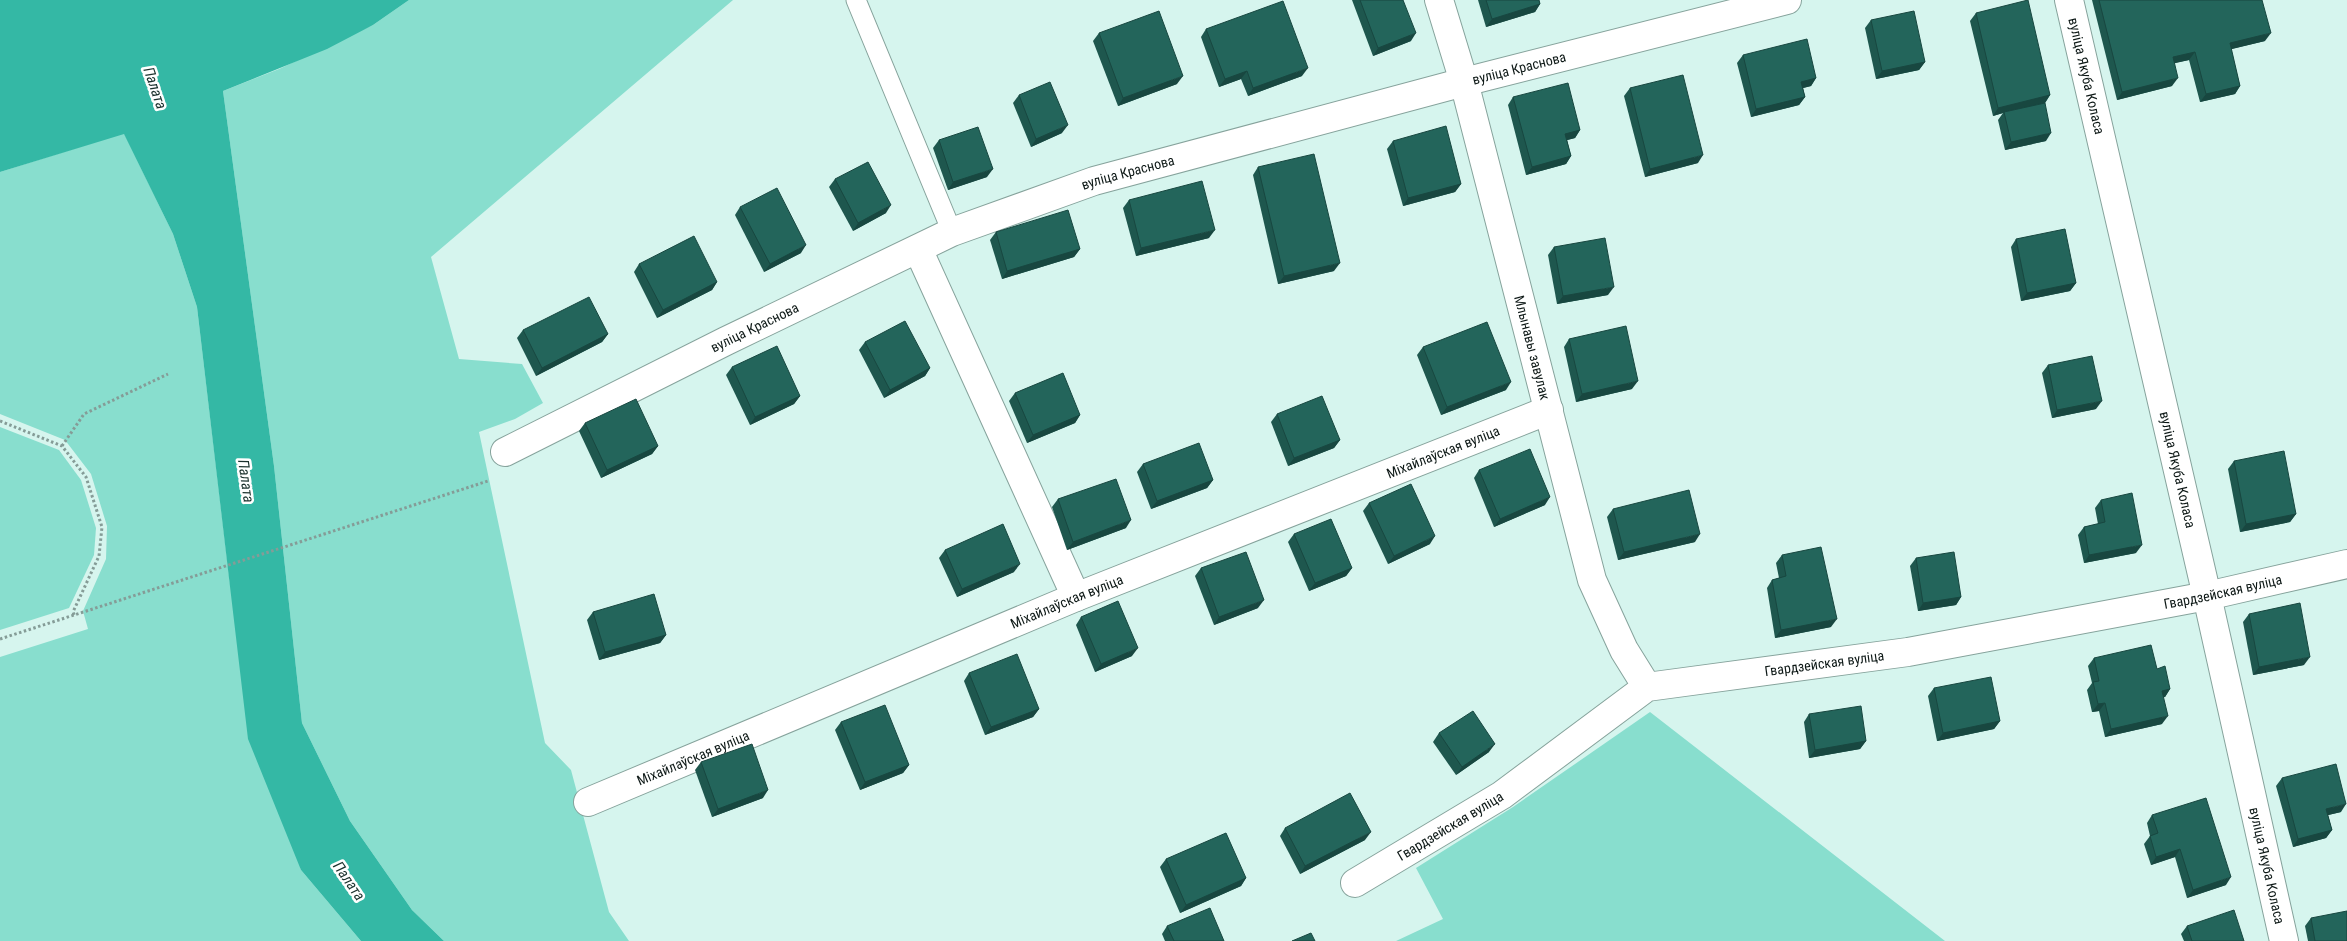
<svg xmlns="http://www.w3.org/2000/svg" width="2347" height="941" viewBox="0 0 2347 941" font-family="'Roboto Condensed',sans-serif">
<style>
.green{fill:#88dece}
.water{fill:#34b8a5}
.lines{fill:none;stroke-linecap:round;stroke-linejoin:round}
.lane-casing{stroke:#86a39c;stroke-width:21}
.street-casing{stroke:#86a39c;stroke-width:30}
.path{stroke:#859c97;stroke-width:3;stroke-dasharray:2.5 2.5;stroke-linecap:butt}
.lane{stroke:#fff;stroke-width:19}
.street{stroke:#fff;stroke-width:28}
.wall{fill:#1e574e}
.shaded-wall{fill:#184740}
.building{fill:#23655b;stroke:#184740}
.labels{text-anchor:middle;stroke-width:5;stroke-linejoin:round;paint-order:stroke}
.street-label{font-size:14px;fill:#0d1816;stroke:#fff}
.water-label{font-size:15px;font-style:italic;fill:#1a302c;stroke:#fff}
</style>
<rect width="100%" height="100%" fill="#d6f5ee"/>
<g class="green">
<polygon points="409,0 733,0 431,257 459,359 522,364 543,403 515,419 479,432 545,743 571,770 609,912 629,941 444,941 412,910 350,821 302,723 274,466 223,91 279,69 373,25"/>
<polygon points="124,133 173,234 197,307 230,584 301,870 361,941 0,941 0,657 88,629 83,611 106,559 107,526 91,474 65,440 0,414 0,172"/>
<polygon points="0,427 59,450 81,480 96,528 94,555 69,608 0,630"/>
<polygon points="1650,712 1945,941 1396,941 1443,919 1416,868 1513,807"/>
</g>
<polygon class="water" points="0,0 409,0 373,25 327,49 223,91 274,466 302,723 350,821 412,910 444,941 361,941 301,870 248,739 197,307 173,234 124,134 0,172"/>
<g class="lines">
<g class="lane-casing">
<polyline id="lane" points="856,0 952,232"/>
</g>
<g class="street-casing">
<g id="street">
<path id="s1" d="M1439,0L1464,82L1592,580L1624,650L1647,687"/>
<path id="s2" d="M2069,0L2207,596L2284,941"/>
<polyline points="918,249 1076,597"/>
<path id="s3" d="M505,452L726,341L952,232L1094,181L1464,82L1787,0"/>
<path id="s4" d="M588,802L1076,597L1549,410"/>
<path id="s5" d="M1355,883L1502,795L1647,687L1908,652L2207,596L2347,564"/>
</g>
</g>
<g class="path">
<polyline points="0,421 62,446 86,477 102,527 99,556 73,612 75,617"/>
<polyline points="62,446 84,414 168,374"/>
<polyline points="0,639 488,481"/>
</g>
<use href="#lane" class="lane"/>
<use href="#street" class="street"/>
</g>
<g class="wall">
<polygon points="1352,0 1403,0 1411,41 1373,56"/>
<polygon points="1478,0 1539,0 1540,4 1535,12 1486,27"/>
<polygon points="2092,0 2262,0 2265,41 2231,49 2240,86 2235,94 2200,102 2189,60 2174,63 2172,86 2117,100"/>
<polygon points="1976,13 2050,95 2045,103 2046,141 2005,150 1998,120 2003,113 1993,116 1970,21"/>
<polygon points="1871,20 1925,62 1919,70 1876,79 1865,28"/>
<polygon points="1206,29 1302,76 1248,96 1241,79 1219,87 1201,37"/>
<polygon points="1099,33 1177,84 1118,106 1093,41"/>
<polygon points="1743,55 1816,78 1811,86 1803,88 1805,97 1799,105 1751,117 1737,63"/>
<polygon points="1630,88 1698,163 1645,177 1624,96"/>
<polygon points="1019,95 1062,133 1031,147 1013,103"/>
<polygon points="1513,97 1580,130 1575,138 1567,140 1571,156 1566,164 1526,175 1508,105"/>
<polygon points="939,140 987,177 948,190 933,148"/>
<polygon points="1393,141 1461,184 1455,192 1403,206 1387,149"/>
<polygon points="1258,167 1334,271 1278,284 1253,175"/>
<polygon points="835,179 886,213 853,231 829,187"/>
<polygon points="1129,200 1209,238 1136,256 1123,208"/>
<polygon points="740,207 801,253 764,272 735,215"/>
<polygon points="996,232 1080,249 1074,257 1002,279 990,240"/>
<polygon points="2016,239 2076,283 2070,291 2021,301 2011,247"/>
<polygon points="1554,247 1608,295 1557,304 1548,255"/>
<polygon points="639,264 717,282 712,290 657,318 634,272"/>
<polygon points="523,330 608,334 602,342 536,376 517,338"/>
<polygon points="1569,339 1632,389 1576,402 1564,347"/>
<polygon points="865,342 930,368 925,376 884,398 859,350"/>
<polygon points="1423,347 1506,390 1441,415 1417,355"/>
<polygon points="2048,365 2096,409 2052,418 2042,373"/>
<polygon points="732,367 800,396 794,404 750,425 726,375"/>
<polygon points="1015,393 1080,415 1075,423 1027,443 1009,401"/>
<polygon points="1277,414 1340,440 1334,448 1288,466 1271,422"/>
<polygon points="585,423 658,446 652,454 601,478 579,431"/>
<polygon points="2234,461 2296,514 2290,522 2240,532 2228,469"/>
<polygon points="1143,464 1213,480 1207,488 1151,509 1137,472"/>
<polygon points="1479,470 1545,505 1494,527 1474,478"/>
<polygon points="1058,499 1126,528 1067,550 1052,507"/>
<polygon points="2101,500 2136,553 2084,563 2078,535 2084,527 2098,524 2095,508"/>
<polygon points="1369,503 1430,544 1388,564 1363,511"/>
<polygon points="1613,509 1695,542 1618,560 1607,517"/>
<polygon points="1294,534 1352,568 1346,576 1309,591 1288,542"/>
<polygon points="945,550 1014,572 957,597 939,558"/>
<polygon points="1782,555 1831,627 1775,638 1767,588 1772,580 1779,578 1776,563"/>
<polygon points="1916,558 1961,597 1956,605 1918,611 1910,566"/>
<polygon points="1201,568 1258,608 1214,625 1195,576"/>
<polygon points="593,612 666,635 660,643 599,660 587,620"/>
<polygon points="2249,614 2304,665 2253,675 2243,622"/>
<polygon points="1081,617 1132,656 1095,672 1076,625"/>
<polygon points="2094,658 2157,669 2170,689 2165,697 2163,697 2162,724 2105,737 2099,711 2092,712 2087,690 2092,683 2088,666"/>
<polygon points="969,673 1039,709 1033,717 985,735 964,681"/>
<polygon points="1934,688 2000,721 1994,729 1937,741 1928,696"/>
<polygon points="1809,714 1866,741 1860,749 1809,758 1804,722"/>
<polygon points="841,722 909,765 903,773 860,790 835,730"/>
<polygon points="1439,733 1489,752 1456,775 1433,742"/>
<polygon points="701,762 763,798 712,817 695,770"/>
<polygon points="2282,778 2341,812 2328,815 2332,830 2326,838 2293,847 2276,786"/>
<polygon points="2152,815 2226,885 2187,898 2175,857 2151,865 2144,844 2150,836 2147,823"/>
<polygon points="1285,828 1365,840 1300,874 1280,836"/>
<polygon points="1166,859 1246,878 1241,886 1180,913 1160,867"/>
<polygon points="2311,918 2347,941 2308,941 2305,926"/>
<polygon points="1167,926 1224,941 1165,941 1162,934"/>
<polygon points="2187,926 2244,941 2184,941 2181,934"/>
</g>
<g class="shaded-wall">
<polygon points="1540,4 1535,12 1486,27 1492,19"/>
<polygon points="1416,33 1411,41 1373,56 1378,48"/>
<polygon points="2271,33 2265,41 2224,51 2230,43"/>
<polygon points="2195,52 2189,60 2167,65 2173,57"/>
<polygon points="1925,62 1919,70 1876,79 1882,71"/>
<polygon points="1308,68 1302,76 1248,96 1253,88"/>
<polygon points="1247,71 1241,79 1219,87 1225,79"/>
<polygon points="1183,76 1177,84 1118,106 1123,98"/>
<polygon points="1816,78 1811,86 1795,90 1801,82"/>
<polygon points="2178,78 2172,86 2117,100 2122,92"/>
<polygon points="2240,86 2235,94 2200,102 2206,94"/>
<polygon points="2050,95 2045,103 2004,112 2003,113 1993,116 1998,108"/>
<polygon points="1805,97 1799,105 1751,117 1756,109"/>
<polygon points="1068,125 1062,133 1031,147 1036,139"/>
<polygon points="1580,130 1575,138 1560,142 1565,134"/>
<polygon points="2051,133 2046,141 2005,150 2011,142"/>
<polygon points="1703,155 1698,163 1645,177 1650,169"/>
<polygon points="1571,156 1566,164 1526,175 1532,167"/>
<polygon points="993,169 987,177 948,190 953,182"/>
<polygon points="1461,184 1455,192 1403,206 1408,198"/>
<polygon points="891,205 886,213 853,231 858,223"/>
<polygon points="1215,230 1209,238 1136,256 1141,248"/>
<polygon points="806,245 801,253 764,272 770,264"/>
<polygon points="1080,249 1074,257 1002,279 1007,271"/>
<polygon points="1340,263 1334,271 1278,284 1284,276"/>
<polygon points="717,282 712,290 657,318 663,310"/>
<polygon points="2076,283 2070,291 2021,301 2027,293"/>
<polygon points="1614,287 1608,295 1557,304 1563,296"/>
<polygon points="608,334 602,342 536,376 542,368"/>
<polygon points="930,368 925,376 884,398 890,390"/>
<polygon points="1638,381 1632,389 1576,402 1582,394"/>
<polygon points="1511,382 1506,390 1441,415 1447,407"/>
<polygon points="800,396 794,404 750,425 755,417"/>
<polygon points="2102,401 2096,409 2052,418 2057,410"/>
<polygon points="1080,415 1075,423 1027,443 1033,435"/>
<polygon points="1340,440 1334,448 1288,466 1294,458"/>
<polygon points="658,446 652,454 601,478 607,470"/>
<polygon points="1213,480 1207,488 1151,509 1157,501"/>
<polygon points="1550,497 1545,505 1494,527 1500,519"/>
<polygon points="2296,514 2290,522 2240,532 2246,524"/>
<polygon points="1131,520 1126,528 1067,550 1073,542"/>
<polygon points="1700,534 1695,542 1618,560 1624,552"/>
<polygon points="1435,536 1430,544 1388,564 1394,556"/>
<polygon points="2142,545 2136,553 2084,563 2089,555"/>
<polygon points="1020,564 1014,572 957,597 962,589"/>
<polygon points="1352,568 1346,576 1309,591 1315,583"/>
<polygon points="1961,597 1956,605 1918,611 1923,603"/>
<polygon points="1264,600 1258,608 1214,625 1219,617"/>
<polygon points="1837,619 1831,627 1775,638 1781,630"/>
<polygon points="666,635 660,643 599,660 605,652"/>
<polygon points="1138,648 1132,656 1095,672 1101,664"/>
<polygon points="2310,657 2304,665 2253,675 2259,667"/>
<polygon points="2170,689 2165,697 2156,699 2162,691"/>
<polygon points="2105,703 2099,711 2092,712 2098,704"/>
<polygon points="1039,709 1033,717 985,735 991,727"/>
<polygon points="2168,716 2162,724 2105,737 2111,729"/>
<polygon points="2000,721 1994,729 1937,741 1943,733"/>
<polygon points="1866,741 1860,749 1809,758 1815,750"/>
<polygon points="1495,744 1489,752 1456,775 1462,767"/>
<polygon points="909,765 903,773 860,790 865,782"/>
<polygon points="768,790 763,798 712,817 718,809"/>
<polygon points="2346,804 2341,812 2320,817 2326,809"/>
<polygon points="2332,830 2326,838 2293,847 2298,839"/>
<polygon points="1371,832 1365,840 1300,874 1305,866"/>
<polygon points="2180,849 2175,857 2151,865 2156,857"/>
<polygon points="2231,877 2226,885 2187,898 2193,890"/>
<polygon points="1246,878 1241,886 1180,913 1186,905"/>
</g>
<g class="building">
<polygon points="1360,0 1403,0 1416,33 1378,48"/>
<polygon points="1486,0 1539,0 1540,4 1492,19"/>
<polygon points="2028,0 2050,95 1998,108 1976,13"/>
<polygon points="2099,0 2262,0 2271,33 2230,43 2240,86 2206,94 2195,52 2173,57 2178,78 2122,92"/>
<polygon points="1283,1 1308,68 1253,88 1247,71 1225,79 1206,29"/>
<polygon points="1159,11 1183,76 1123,98 1099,33"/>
<polygon points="1914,11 1925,62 1882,71 1871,20"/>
<polygon points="1807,39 1816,78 1801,82 1805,97 1756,109 1743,55"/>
<polygon points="1683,75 1703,155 1650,169 1630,88"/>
<polygon points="1050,82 1068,125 1036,139 1019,95"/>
<polygon points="1568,83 1580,130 1565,134 1571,156 1532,167 1513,97"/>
<polygon points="2045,103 2051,133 2011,142 2004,112"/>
<polygon points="1446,126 1461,184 1408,198 1393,141"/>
<polygon points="978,127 993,169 953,182 939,140"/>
<polygon points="1314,154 1340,263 1284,276 1258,167"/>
<polygon points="868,162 891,205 858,223 835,179"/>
<polygon points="1202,181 1215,230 1141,248 1129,200"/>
<polygon points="777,188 806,245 770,264 740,207"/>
<polygon points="1068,210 1080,249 1007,271 996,232"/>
<polygon points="2065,229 2076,283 2027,293 2016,239"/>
<polygon points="694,236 717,282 663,310 639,264"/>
<polygon points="1605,238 1614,287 1563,296 1554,247"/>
<polygon points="589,297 608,334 542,368 523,330"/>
<polygon points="905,321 930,368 890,390 865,342"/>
<polygon points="1487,322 1511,382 1447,407 1423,347"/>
<polygon points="1626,326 1638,381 1582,394 1569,339"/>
<polygon points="777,346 800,396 755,417 732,367"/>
<polygon points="2092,356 2102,401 2057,410 2048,365"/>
<polygon points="1063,373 1080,415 1033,435 1015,393"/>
<polygon points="1322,396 1340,440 1294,458 1277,414"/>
<polygon points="636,399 658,446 607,470 585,423"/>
<polygon points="1199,443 1213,480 1157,501 1143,464"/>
<polygon points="1530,449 1550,497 1500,519 1479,470"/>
<polygon points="2284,451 2296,514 2246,524 2234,461"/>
<polygon points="1116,479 1131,520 1073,542 1058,499"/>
<polygon points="1411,484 1435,536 1394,556 1369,503"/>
<polygon points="1689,490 1700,534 1624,552 1613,509"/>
<polygon points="2132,493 2142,545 2089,555 2084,527 2105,522 2101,500"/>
<polygon points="1331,519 1352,568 1315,583 1294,534"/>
<polygon points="1003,524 1020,564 962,589 945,550"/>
<polygon points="1821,547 1837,619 1781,630 1772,580 1786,576 1782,555"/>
<polygon points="1246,552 1264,600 1219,617 1201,568"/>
<polygon points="1954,552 1961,597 1923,603 1916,558"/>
<polygon points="654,594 666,635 605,652 593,612"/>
<polygon points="1118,601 1138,648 1101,664 1081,617"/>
<polygon points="2300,603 2310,657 2259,667 2249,614"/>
<polygon points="2151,645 2157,669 2165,666 2170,689 2162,691 2168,716 2111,729 2105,703 2098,704 2093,682 2099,681 2094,658"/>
<polygon points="1017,654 1039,709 991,727 969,673"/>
<polygon points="1991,677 2000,721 1943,733 1934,688"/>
<polygon points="885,705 909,765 865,782 841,722"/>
<polygon points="1861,706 1866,741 1815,750 1809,714"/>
<polygon points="1473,711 1495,744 1462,767 1439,733"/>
<polygon points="752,744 768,790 718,809 701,762"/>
<polygon points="2336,764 2346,804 2326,809 2332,830 2298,839 2282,778"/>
<polygon points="1350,793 1371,832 1305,866 1285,828"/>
<polygon points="2206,798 2231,877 2193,890 2180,849 2156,857 2150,836 2158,833 2152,815"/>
<polygon points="1226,833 1246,878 1186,905 1166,859"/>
<polygon points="1210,908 1224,941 1174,941 1167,926"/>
<polygon points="2234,910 2244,941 2192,941 2187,926"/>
<polygon points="2347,911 2347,941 2315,941 2311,918"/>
<polygon points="1311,933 1315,941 1292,941"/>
</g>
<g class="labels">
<g class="street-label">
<text dy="5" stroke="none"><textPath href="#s3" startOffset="1089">вуліца Краснова</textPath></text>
<text dy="5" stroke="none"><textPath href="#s2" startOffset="78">вуліца Якуба Коласа</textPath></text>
<text dy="5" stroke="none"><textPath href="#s3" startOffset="684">вуліца Краснова</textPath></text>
<text dy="5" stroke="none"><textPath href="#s3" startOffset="279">вуліца Краснова</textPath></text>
<text dy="5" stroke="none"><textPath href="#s1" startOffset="360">Млынавы завулак</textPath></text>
<text dy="5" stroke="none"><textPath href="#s4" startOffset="924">Міхайлаўская вуліца</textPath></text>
<text dy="5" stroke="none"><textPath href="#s2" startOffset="482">вуліца Якуба Коласа</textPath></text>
<text dy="5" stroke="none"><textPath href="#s5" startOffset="936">Гвардзейская вуліца</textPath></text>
<text dy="5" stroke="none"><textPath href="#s4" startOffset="519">Міхайлаўская вуліца</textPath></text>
<text dy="5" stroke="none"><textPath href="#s5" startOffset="531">Гвардзейская вуліца</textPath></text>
<text dy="5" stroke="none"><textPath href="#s4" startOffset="114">Міхайлаўская вуліца</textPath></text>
<text dy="5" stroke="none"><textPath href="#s5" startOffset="111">Гвардзейская вуліца</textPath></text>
<text dy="5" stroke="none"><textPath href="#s2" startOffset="888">вуліца Якуба Коласа</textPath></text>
</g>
<g class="water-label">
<text transform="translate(155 88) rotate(71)" y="5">Палата</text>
<text transform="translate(246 481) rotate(82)" y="5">Палата</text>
<text transform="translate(349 881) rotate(55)" y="5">Палата</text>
</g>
</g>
</svg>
